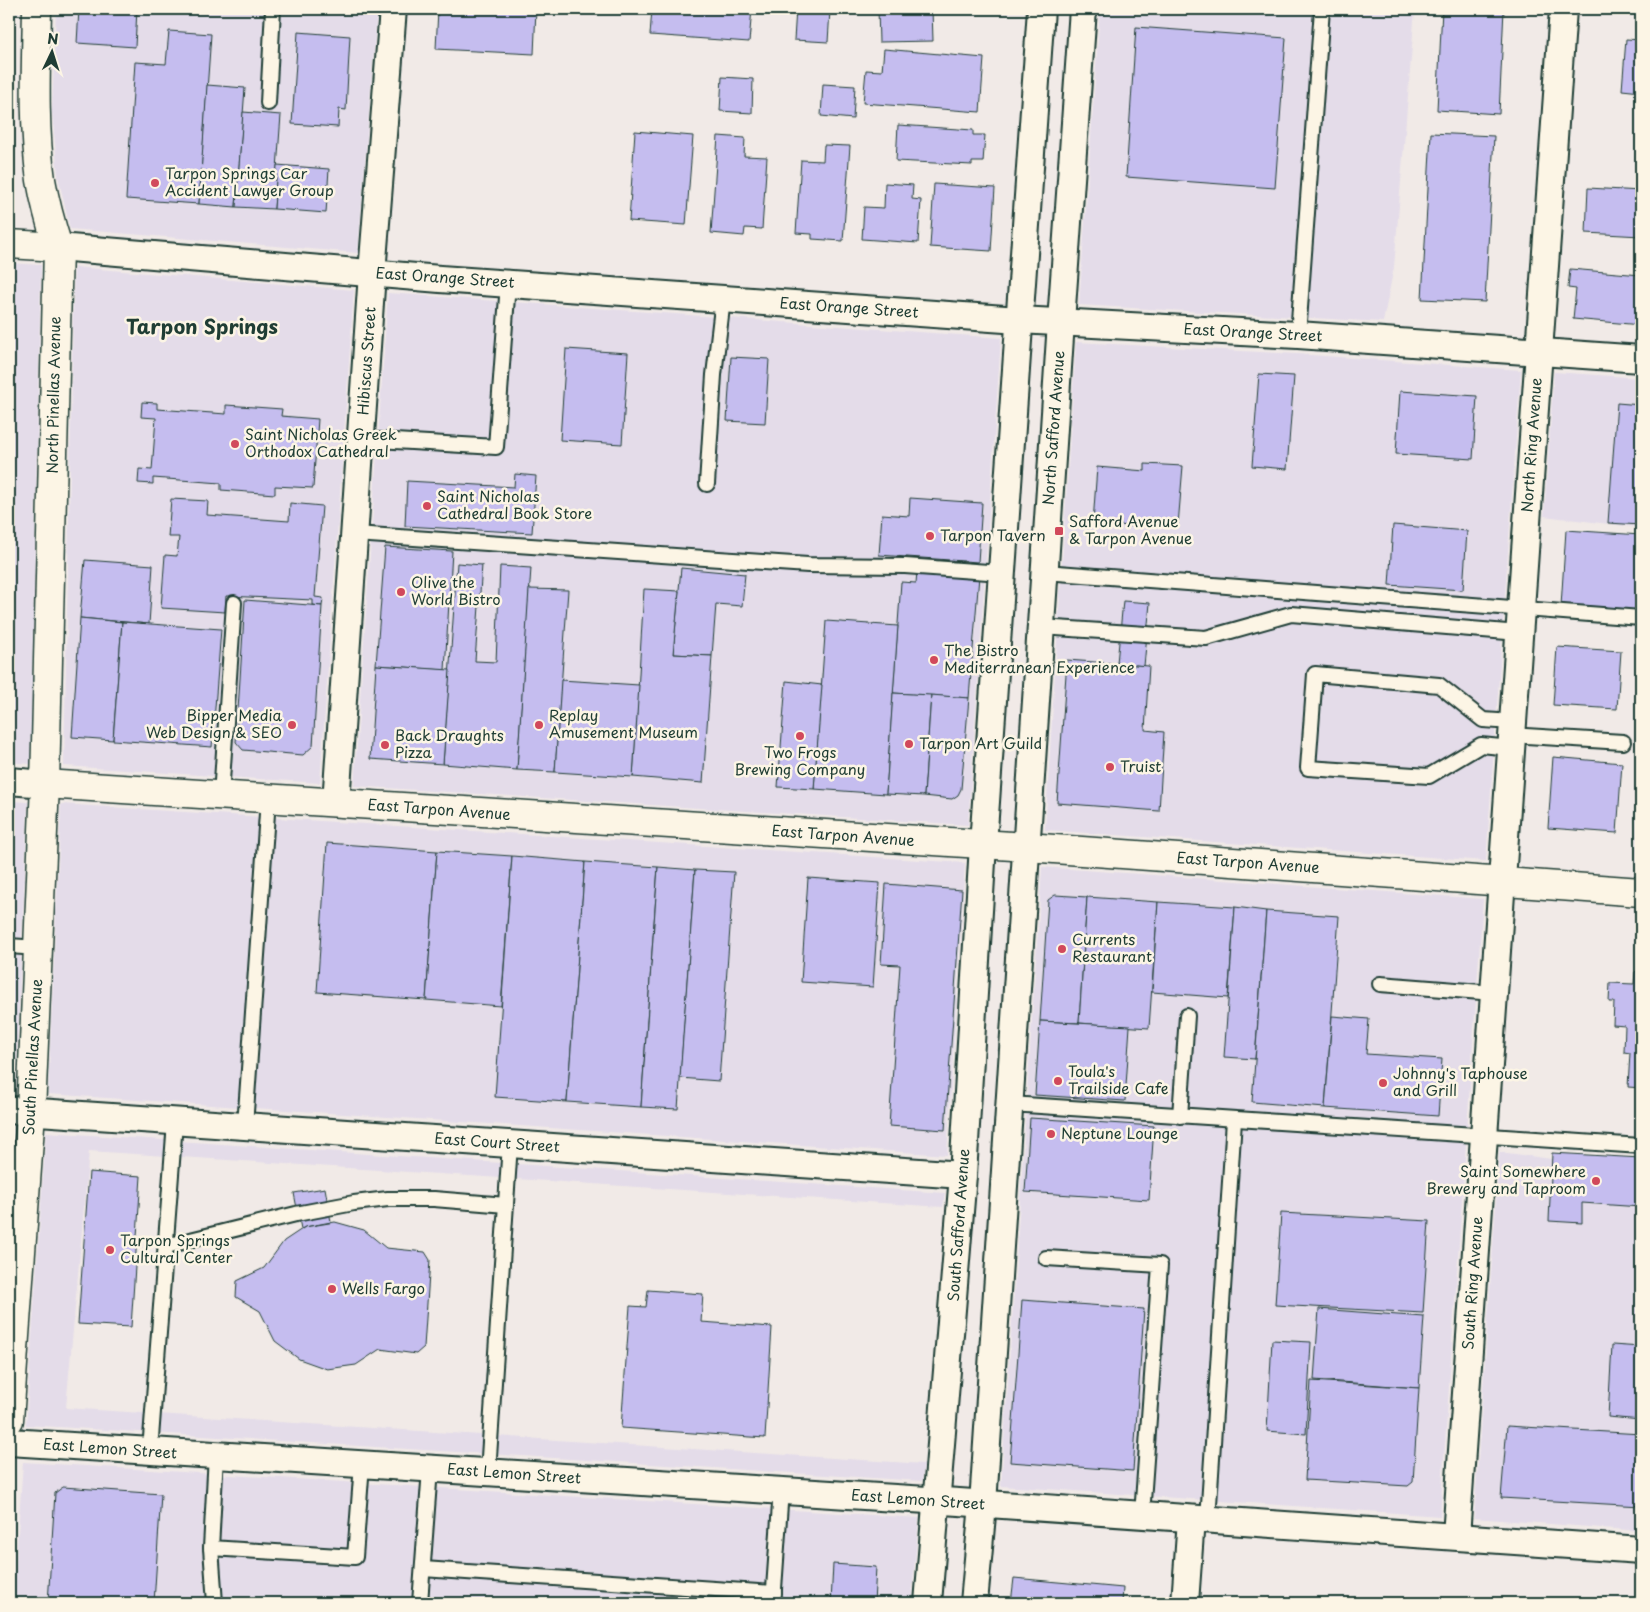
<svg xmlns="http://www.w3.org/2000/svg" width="1650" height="1612" viewBox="0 0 1650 1612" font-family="'Playpen Sans',sans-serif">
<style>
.built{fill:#e4dce9}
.building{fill:#c5bdef;stroke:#1f3d34}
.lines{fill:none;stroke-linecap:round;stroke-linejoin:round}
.lane-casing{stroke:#1f3d34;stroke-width:18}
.street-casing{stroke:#1f3d34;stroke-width:30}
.secondary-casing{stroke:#1f3d34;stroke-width:31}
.lane{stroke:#fcf5e5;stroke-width:14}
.street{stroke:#fcf5e5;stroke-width:26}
.secondary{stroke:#fcf5e5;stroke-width:28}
.poi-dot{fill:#d1495b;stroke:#fcf5e5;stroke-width:2}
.labels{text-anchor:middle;stroke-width:5;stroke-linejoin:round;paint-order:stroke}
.poi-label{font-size:15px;fill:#1f3d34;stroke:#fcf5e5;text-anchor:start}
.street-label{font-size:15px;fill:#1f3d34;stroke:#fcf5e5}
.district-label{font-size:20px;font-weight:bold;fill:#1f3d34;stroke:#fcf5e5}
</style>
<rect width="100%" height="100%" fill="#f1eae7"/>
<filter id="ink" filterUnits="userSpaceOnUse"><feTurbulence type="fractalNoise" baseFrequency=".02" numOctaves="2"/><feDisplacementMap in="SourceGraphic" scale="10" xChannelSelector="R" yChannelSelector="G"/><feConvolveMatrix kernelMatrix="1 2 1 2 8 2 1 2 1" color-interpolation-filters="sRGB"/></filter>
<g filter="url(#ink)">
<g class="built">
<polygon points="56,9 377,9 358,253 70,229 58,176 52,111"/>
<polygon points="1100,9 1415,9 1394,267 1383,322 1079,305"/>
<polygon points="9,263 41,265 30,764 9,762"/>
<polygon points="74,267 354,290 320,783 64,766"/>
<polygon points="388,293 1001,338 968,825 354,786"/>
<polygon points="1076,342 1297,354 1521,370 1486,861 1045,830"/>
<polygon points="1554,372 1641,378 1641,528 1544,516"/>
<polygon points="9,801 28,802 15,1092 9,1091"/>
<polygon points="61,804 965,863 947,1155 48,1094"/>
<polygon points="1042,867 1483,899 1440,1516 1001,1486"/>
<polygon points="1501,1131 1500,1152 1641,1171 1641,1531 1474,1518"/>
<polygon points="46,1132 945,1193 943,1207 89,1151 66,1408 924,1464 922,1481 26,1425"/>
<polygon points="23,1462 919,1518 911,1603 13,1603"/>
</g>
<g class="building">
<polygon points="79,9 137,9 135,47 77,43"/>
<polygon points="438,9 536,9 534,54 436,49"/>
<polygon points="652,9 752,9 749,42 650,35"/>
<polygon points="796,9 830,10 828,42 794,40"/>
<polygon points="878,9 932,9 933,41 879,42"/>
<polygon points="1442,9 1504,9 1499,114 1437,110"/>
<polygon points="1136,27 1286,38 1275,188 1126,177"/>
<polygon points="169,31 211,34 199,204 126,199 135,62 166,64"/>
<polygon points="298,32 350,36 346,110 339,109 338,127 292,124"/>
<polygon points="1626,39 1641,40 1641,92 1622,90"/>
<polygon points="884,49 984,58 980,112 863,103 866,70 882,71"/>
<polygon points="722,77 753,79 752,113 720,111"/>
<polygon points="823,84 855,86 853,119 821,116"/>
<polygon points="207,85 245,88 236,207 199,204"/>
<polygon points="243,112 281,115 274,209 236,207"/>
<polygon points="898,125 973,130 973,135 985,135 983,162 972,162 972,165 896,161"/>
<polygon points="635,131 693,136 686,225 629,221"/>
<polygon points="1431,133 1494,136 1485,302 1422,299"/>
<polygon points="718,136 745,138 744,156 767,157 762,229 745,228 744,236 711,233"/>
<polygon points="824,145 850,146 843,241 812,239 812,234 796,233 801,160 823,161"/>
<polygon points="277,165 329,169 326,213 274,209"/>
<polygon points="885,183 913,185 912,199 921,200 918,243 862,239 864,207 884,208"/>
<polygon points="934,184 995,188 991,251 930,247"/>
<polygon points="1588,188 1641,191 1641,236 1586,233"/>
<polygon points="1570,269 1641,275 1641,325 1573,319 1576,289 1568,288"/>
<polygon points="566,349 628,353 622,444 560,440"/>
<polygon points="731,357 769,359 765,423 727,421"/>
<polygon points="1259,374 1294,376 1287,469 1252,466"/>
<polygon points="1400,391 1477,396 1473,459 1396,454"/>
<polygon points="142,402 157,403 157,409 226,414 226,405 282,409 281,416 318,419 313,488 275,486 275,494 221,490 221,483 153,478 153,484 138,483 139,469 152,470 156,418 141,417"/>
<polygon points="1617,403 1641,405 1641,525 1608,523"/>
<polygon points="1145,464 1183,466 1178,525 1142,523 1142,527 1093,523 1097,467 1145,471"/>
<polygon points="515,474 536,476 532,533 405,526 407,481 514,487"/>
<polygon points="910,498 982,503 978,562 879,555 882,514 909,516"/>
<polygon points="171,499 208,501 207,515 289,521 290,503 322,506 315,597 323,598 322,606 313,605 313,600 226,596 225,612 161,608 165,555 177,556 179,537 168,537"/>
<polygon points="1393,525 1467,531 1463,590 1389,585"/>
<polygon points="1566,530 1641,535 1641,611 1561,606"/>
<polygon points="385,547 452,551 445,670 376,665"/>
<polygon points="85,560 153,565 149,624 80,618"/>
<polygon points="457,563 482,565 475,661 496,662 500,566 531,568 517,770 443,764"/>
<polygon points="681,568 745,574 742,606 716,604 712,656 673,654"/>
<polygon points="917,572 979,576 969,698 893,693 901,582 916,583"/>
<polygon points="529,589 568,590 555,772 517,770"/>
<polygon points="644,589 679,591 673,654 712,656 703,783 633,777"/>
<polygon points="245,600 322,606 313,746 303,755 243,750 236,742"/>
<polygon points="1123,601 1150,603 1144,666 1117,663"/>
<polygon points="80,618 122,622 113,740 72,737"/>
<polygon points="826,621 898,626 886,794 814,789"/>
<polygon points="122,622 221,629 212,747 113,740"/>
<polygon points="1557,647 1621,651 1617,709 1553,705"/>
<polygon points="1067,660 1149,666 1145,730 1164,732 1159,811 1057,803"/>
<polygon points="376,665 450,670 443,764 370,759"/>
<polygon points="561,680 639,685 633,777 555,772"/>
<polygon points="786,681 822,685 814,789 778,787"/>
<polygon points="893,693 931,695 924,796 886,794"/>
<polygon points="931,695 969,698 961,789 958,795 952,799 924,796"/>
<polygon points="1553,757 1622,763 1617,833 1548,828"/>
<polygon points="327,843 437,851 426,1000 317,992"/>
<polygon points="437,851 512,856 501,1006 426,1000"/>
<polygon points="512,856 585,862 567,1102 495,1097"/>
<polygon points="585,862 658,867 641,1107 567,1102"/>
<polygon points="658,867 695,870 678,1109 641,1107"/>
<polygon points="695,870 734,872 719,1081 680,1078"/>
<polygon points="808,878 880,883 873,987 801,982"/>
<polygon points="886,884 962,890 945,1130 889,1126 900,965 881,964"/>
<polygon points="1055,895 1087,897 1079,1023 1040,1021 1048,900"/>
<polygon points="1087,897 1158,902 1149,1028 1079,1023"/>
<polygon points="1158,902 1235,907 1228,998 1152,992"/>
<polygon points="1235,907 1266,911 1255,1059 1224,1057"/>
<polygon points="1266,911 1339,916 1325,1108 1252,1102"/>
<polygon points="1641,968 1641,1088 1628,1087 1630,1053 1624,1052 1625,1026 1613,1025 1614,1002 1609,1002 1610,983 1634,984 1635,972"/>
<polygon points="1332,1016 1369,1019 1366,1054 1442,1059 1438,1116 1325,1108"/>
<polygon points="1040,1021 1130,1026 1125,1101 1035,1095"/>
<polygon points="1030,1118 1154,1126 1149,1200 1025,1192"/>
<polygon points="1552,1153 1641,1158 1641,1207 1582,1203 1582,1223 1549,1221"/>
<polygon points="89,1172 141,1176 131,1327 78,1324"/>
<polygon points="325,1188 331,1222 305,1227 301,1229 294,1193"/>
<polygon points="1281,1213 1429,1221 1423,1313 1275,1305"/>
<polygon points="335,1222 364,1230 386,1248 425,1252 430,1260 424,1347 416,1354 380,1349 356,1365 327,1369 299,1359 275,1341 260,1311 236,1297 237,1281 264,1268 284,1241 305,1227"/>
<polygon points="648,1290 703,1294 701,1322 772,1327 765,1438 621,1428 630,1306 646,1307"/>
<polygon points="1022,1300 1144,1309 1133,1471 1010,1462"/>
<polygon points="1319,1309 1424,1317 1419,1388 1314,1380"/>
<polygon points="1272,1340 1311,1342 1306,1434 1267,1431"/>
<polygon points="1612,1345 1641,1347 1641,1420 1608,1417"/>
<polygon points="1311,1381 1419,1388 1413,1482 1408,1486 1305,1480"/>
<polygon points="1507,1426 1641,1434 1641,1506 1501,1498"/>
<polygon points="63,1487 161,1494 154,1603 48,1603 55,1493"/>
<polygon points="833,1564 876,1567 874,1603 831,1603"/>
<polygon points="1014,1578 1123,1588 1122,1603 1011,1603"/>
</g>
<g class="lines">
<g class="lane-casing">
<g id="lane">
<polyline points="268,103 273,9"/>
<polyline points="1298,335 1322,9"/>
<polyline points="361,439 496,447 508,283"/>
<polyline points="707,484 714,375 723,299"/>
<polyline points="355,534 808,565 905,566 1002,573"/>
<polyline points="1045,572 1641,618"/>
<polyline points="1041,627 1206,638 1291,614 1519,633"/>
<polyline points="1511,735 1623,742"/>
<polyline points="1511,748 1481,745 1429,776 1308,768 1315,674 1439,685 1483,720 1513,722"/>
<polyline points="221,796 234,603"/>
<polyline points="9,946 38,948"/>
<polyline points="1380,984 1494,993"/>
<polyline points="1010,1104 1641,1146"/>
<polyline points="1180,1116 1187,1016"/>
<polyline points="245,1126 268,799"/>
<polyline points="166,1246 296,1214 354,1203 388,1199 434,1199 506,1205"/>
<polyline points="1046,1258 1160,1265 1142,1515"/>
<polyline points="150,1451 175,1122"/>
<polyline points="216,1455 211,1548 355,1557 362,1464"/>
<polyline points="488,1472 510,1144"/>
<polyline points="1208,1520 1234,1120"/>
<polyline points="211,1548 215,1603"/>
<polyline points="423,1569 774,1593"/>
<polyline points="420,1603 430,1469"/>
<polyline points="773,1603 781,1490"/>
</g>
</g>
<g class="street-casing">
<g id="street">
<polyline points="58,247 440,279 1019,320 1298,335 1641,359"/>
<polyline points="9,781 45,784"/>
<polyline points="336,803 372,273 393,9"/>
<polyline points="9,1110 963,1175"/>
<polyline points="9,1442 959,1502 1641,1550"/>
<polyline points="1456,1536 1563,9"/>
<polyline points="928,1603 963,1175 983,845 1041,9"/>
<polyline points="974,1603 983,1504 1061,322 1083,9"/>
<polyline points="1185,1603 1191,1519"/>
</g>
</g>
<g class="secondary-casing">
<g id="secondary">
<polyline points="9,244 58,247"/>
<polyline points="45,784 1027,847 1641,892"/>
<path d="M9,1420L31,1112L45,784L58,247C51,225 45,203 41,180C33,124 36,66 37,9"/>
</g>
</g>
<use href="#lane" class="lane"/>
<use href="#street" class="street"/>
<use href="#secondary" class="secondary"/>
</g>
</g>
<g class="poi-dot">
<circle cx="155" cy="183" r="5"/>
<circle cx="235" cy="444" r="5"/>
<circle cx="427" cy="506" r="5"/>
<rect x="1054" y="526" width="10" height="10" rx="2.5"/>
<circle cx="930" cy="536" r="5"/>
<circle cx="401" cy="592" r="5"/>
<circle cx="934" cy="660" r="5"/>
<circle cx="292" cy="725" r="5"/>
<circle cx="539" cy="725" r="5"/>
<circle cx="800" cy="736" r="5"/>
<circle cx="909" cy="744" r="5"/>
<circle cx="385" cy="745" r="5"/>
<circle cx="1110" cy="767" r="5"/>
<circle cx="1062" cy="949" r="5"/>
<circle cx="1058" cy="1081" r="5"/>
<circle cx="1383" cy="1083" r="5"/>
<circle cx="1051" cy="1134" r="5"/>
<circle cx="1596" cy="1181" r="5"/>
<circle cx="110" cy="1250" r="5"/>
<circle cx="332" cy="1289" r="5"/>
</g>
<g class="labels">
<g class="poi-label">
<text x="165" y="179">Tarpon Springs Car<tspan x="165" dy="17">Accident Lawyer Group</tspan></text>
<text x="245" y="440">Saint Nicholas Greek<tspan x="245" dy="17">Orthodox Cathedral</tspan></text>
<text x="437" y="502">Saint Nicholas<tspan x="437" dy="17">Cathedral Book Store</tspan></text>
<text x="1069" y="527">Safford Avenue<tspan x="1069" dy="17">&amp; Tarpon Avenue</tspan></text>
<text x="940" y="541">Tarpon Tavern</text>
<text x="411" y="588">Olive the<tspan x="411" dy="17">World Bistro</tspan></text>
<text x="944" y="656">The Bistro<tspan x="944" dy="17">Mediterranean Experience</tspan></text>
<text x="282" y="721" text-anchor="end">Bipper Media<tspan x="282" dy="17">Web Design &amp; SEO</tspan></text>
<text x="549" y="721">Replay<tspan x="549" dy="17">Amusement Museum</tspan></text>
<text x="395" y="741">Back Draughts<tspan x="395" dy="17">Pizza</tspan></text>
<text x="919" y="749">Tarpon Art Guild</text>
<text x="800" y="758" text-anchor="middle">Two Frogs<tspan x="800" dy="17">Brewing Company</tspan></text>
<text x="1120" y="772">Truist</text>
<text x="1072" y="945">Currents<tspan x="1072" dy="17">Restaurant</tspan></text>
<text x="1068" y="1077">Toula's<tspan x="1068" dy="17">Trailside Cafe</tspan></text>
<text x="1393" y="1079">Johnny's Taphouse<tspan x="1393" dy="17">and Grill</tspan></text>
<text x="1061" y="1139">Neptune Lounge</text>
<text x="1586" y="1177" text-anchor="end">Saint Somewhere<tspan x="1586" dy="17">Brewery and Taproom</tspan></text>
<text x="120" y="1246">Tarpon Springs<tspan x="120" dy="17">Cultural Center</tspan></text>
<text x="342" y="1294">Wells Fargo</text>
</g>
<g class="street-label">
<text transform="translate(445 278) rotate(4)" y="5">East Orange Street</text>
<text transform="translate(849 308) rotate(4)" y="5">East Orange Street</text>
<text transform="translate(1253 333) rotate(3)" y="5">East Orange Street</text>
<text transform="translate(367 361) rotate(-86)" y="5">Hibiscus Street</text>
<text transform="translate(54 395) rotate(-89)" y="5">North Pinellas Avenue</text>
<text transform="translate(1054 428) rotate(-86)" y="5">North Safford Avenue</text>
<text transform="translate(1532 445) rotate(-86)" y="5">North Ring Avenue</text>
<text transform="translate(439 810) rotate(4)" y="5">East Tarpon Avenue</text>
<text transform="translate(843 836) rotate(4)" y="5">East Tarpon Avenue</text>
<text transform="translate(1248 863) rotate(4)" y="5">East Tarpon Avenue</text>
<text transform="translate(33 1057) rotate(-87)" y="5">South Pinellas Avenue</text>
<text transform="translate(497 1143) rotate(4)" y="5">East Court Street</text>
<text transform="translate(959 1225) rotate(-86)" y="5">South Safford Avenue</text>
<text transform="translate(1473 1283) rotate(-86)" y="5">South Ring Avenue</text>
<text transform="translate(110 1449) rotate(4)" y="5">East Lemon Street</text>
<text transform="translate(514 1474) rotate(4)" y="5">East Lemon Street</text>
<text transform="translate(918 1500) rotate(4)" y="5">East Lemon Street</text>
</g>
<g class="district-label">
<text x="202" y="334">Tarpon Springs</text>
</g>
</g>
<rect width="1650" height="1612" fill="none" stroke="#fcf5e5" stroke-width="30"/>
<rect x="15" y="15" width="1620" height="1582" fill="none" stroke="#1f3d34" stroke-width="2" filter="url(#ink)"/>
<g transform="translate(52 52) rotate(4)" stroke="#fcf5e5" stroke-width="4" paint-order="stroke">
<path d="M0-4L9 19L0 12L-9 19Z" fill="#1f3d34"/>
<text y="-8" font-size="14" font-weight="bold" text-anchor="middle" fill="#1f3d34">N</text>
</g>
</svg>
